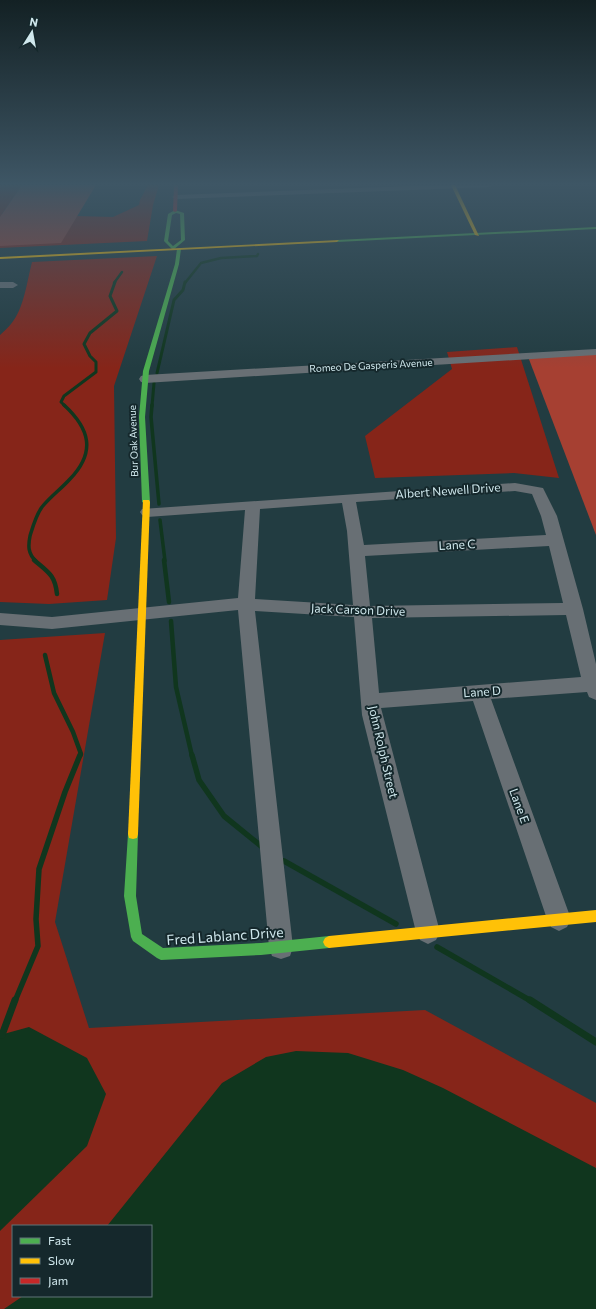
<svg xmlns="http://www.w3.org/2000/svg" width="596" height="1309" viewBox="0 0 596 1309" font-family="Commissioner,sans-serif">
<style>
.green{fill:#862519;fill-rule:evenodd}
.forest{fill:#a64032}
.water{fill:#10361e}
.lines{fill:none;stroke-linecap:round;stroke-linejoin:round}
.stream-far5{stroke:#10361e;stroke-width:2.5}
.stream-far4{stroke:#10361e;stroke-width:3}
.stream-far3{stroke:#10361e;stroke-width:3.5}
.stream-far2{stroke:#10361e;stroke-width:4.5}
.stream-far1{stroke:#10361e;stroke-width:5.5}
.stream{stroke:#10361e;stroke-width:7}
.street{fill:#686f74;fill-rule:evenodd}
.fast{fill:#4caf50;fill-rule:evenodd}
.slow{fill:#ffc107;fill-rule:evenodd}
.jam{fill:#c62828;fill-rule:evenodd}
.labels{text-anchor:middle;stroke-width:4;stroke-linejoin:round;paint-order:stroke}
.far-street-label{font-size:10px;fill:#d0e8ed;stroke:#15282c}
.street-label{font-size:12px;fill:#d0e8ed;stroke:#15282c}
.near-street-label{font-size:14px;fill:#d0e8ed;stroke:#15282c}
</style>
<rect width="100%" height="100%" fill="#223c41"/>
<g class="green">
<polygon points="0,185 22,185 2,214 113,217 139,205 140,200 148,185 159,185 153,205 147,241 0,248"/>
<path d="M157,256L114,386L116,538L107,600L49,604L0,602V335C4,331 8,328 11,324C24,309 27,281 32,262Z"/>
<polygon points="517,347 559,478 514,473 375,478 365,436 452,369 447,352"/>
<path d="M105,633L55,922L89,1028L425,1010L596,1103V1309H0V640ZM13,1226H151V1296H13Z"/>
</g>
<g class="forest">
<polygon points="22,185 96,185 61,243 0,246 0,217"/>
<polygon points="596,350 596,535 527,354"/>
</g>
<g class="water">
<polygon points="29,1027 87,1058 106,1094 87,1146 0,1231 0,1035"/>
<polygon points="296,1051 348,1053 403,1070 443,1088 596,1168 596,1309 4,1309 23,1296 151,1296 151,1226 107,1226 222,1083 266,1057"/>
</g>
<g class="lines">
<g class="stream-far5">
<polyline points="114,283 122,272"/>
<polyline points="185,283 201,263 221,258 257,256 258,254"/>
</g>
<g class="stream-far4">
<polyline points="157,373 174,300 183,290 185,282"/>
<polyline points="65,406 61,402 64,396 96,372 96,362 90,356 84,344 90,333 117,311 110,296 115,282"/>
<polyline points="152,406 154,383"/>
</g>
<g class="stream-far3">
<polyline points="152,405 151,417 159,504"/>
<polyline points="160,520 165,561"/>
<path d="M36,561C28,554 28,546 30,536C33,526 36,515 42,507C50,497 61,489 70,479C96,452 90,429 64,405"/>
</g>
<g class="stream-far2">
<path d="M34,560C48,572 55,575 57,594"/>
<polyline points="164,560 169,602"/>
<polyline points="171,621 176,687 192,756"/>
<polyline points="45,655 54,693 73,732 81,754 80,756"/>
</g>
<g class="stream-far1">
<polyline points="192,755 199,780 224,816 261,846"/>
<polyline points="284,861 396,924"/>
<polyline points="437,947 531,1001"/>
<polyline points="15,1001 38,946 36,919 39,869 65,792 80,755"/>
</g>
<g class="stream">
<polyline points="530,1000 596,1042"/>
<polyline points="2,1035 15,1000"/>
</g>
<g class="street">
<polygon points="437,185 493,185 489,187 176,199 172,197 176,195"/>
<polygon points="0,282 13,282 18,285 13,288 0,288"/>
<polygon points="596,349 596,355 145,383 141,382 139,379 141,376 145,375"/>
<path d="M515,483L543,488L557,516L583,609L596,664V700L589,697L587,692L491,699L571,919L567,927L559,931L551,927L547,919L473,701L381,708L440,932L436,940L428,944L420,940L416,932L362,715L354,617L255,611L293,947L290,956L281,959L272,956L269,947L238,610L52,629L0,625V613L52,617L238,598L245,510L147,517L142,515L140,512L142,509ZM515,491L532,494L541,516L546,535L364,545L356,502ZM342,503L347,531L353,605L255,599L260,509ZM549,546L563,603L370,606L365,556ZM566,615L581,677L379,693L372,618Z"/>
</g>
<g class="fast">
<path d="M175,210L184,213L185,240L173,250L164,241L168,214ZM176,213L180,214L181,240L173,246L168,241L172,215Z"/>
<polygon points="596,227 596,229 337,242 335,241 337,240"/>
<polygon points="179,248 181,249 179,264 149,371 145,417 150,502 146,504 142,502 139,417 143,371 175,264 177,249"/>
<polygon points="133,829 137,830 138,834 136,896 142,934 163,948 261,943 329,936 333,938 335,942 333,946 329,948 261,955 161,960 157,958 133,941 131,937 124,896 128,834 129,830"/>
</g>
<g class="slow">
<polygon points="451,185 455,185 479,236 475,235"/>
<polygon points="339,240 337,242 0,259 0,257"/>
<polygon points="143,500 149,500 150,502 138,834 137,838 133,839 129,838 128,834"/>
<polygon points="596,910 596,922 329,948 325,946 323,942 325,938 329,936"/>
</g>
<polygon class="jam" points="174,185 178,185 177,211 175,212 173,211"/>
</g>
<linearGradient id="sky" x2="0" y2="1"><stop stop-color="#132124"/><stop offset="0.5" stop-color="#3e5665"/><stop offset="1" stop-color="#3e5665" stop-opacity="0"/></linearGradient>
<rect width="596" height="368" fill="url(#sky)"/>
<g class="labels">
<g class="far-street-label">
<text transform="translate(371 365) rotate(-3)" y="4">Romeo De Gasperis Avenue</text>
<text transform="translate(133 441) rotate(-92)" y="4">Bur Oak Avenue</text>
</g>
<g class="street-label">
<text transform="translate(448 491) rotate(-4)" y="4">Albert Newell Drive</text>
<text transform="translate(457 545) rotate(-3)" y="4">Lane C</text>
<text transform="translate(358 610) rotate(2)" y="4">Jack Carson Drive</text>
<text transform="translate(482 692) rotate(-4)" y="4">Lane D</text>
<text transform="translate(383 752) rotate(77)" y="4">John Rolph Street</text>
<text transform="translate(519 806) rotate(70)" y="4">Lane E</text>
</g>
<g class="near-street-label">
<text transform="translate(225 936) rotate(-4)" y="5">Fred Lablanc Drive</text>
</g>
</g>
<rect x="12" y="1225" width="140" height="72" fill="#15282c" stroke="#607579"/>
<rect x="20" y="1238" width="20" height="6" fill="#4caf50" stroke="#607579"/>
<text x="48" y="1245" font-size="12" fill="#d0e8ed">Fast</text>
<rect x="20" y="1258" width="20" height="6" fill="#ffc107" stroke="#607579"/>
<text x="48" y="1265" font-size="12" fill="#d0e8ed">Slow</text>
<rect x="20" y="1278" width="20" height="6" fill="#c62828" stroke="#607579"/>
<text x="48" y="1285" font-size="12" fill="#d0e8ed">Jam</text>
<g transform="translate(32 32) rotate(11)" stroke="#15282c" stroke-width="3" paint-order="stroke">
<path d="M0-3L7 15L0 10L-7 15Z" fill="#d0e8ed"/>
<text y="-6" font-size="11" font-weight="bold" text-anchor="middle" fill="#d0e8ed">N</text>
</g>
</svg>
